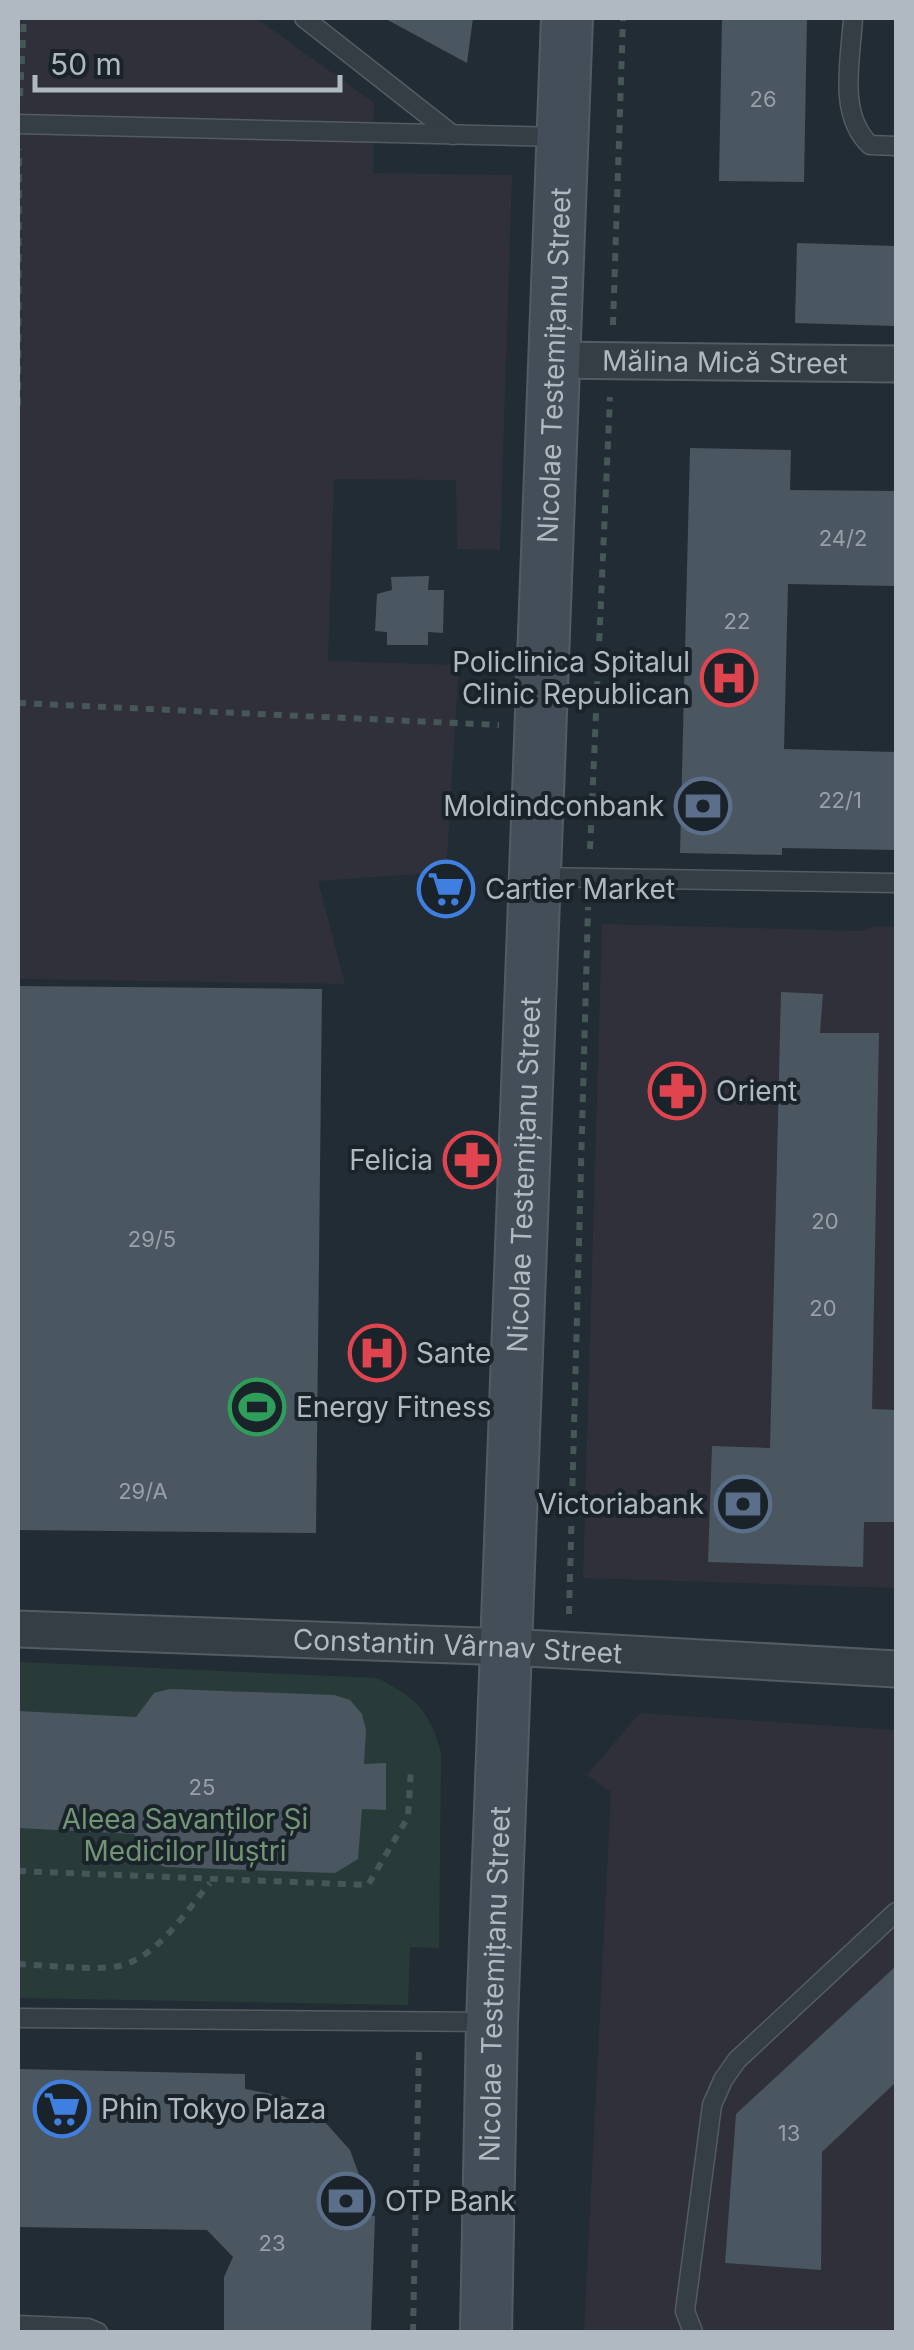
<svg xmlns="http://www.w3.org/2000/svg" width="914" height="2350" viewBox="0 0 914 2350" font-family="Inter,sans-serif">
<style>
.medical{fill:#30303a}
.green{fill:#283b39}
.building{fill:#4b5760}
.lines{fill:none;stroke-linecap:round;stroke-linejoin:round}
.service-casing{stroke:#535c63;stroke-width:21}
.minor-casing{stroke:#535c63;stroke-width:39}
.secondary-casing{stroke:#535c63;stroke-width:54}
.path{stroke:#465757;stroke-width:6;stroke-dasharray:8 8;stroke-linecap:butt}
.service{stroke:#363e45;stroke-width:18}
.minor{stroke:#363e45;stroke-width:35}
.secondary{stroke:#444e58;stroke-width:50}
.labels{text-anchor:middle;stroke-width:8;stroke-linejoin:round;paint-order:stroke}
.number-label{font-size:22px;fill:#97a0aa}
.street-label{font-size:28px;fill:#b0b9c2;stroke:#1b232a}
.poi-label{font-size:28px;fill:#b0b9c2;stroke:#1b232a;text-anchor:start}
.park-label{font-size:28px;fill:#729576;stroke:#1b232a}
</style>
<rect width="100%" height="100%" fill="#222c34"/>
<g class="medical">
<polygon points="18,18 256,18 374,103 373,173 512,175 500,550 457,549 456,480 334,479 328,661 459,665 446,872 318,881 345,984 18,979"/>
<polygon points="602,924 863,931 874,926 896,927 896,1588 583,1578"/>
<polygon points="640,1713 896,1730 896,2332 584,2332 611,1792 587,1775"/>
</g>
<path class="green" d="M18,1662L377,1678C417,1698 429,1710 441,1753L439,1948L410,1947L408,2005L18,1998Z"/>
<g class="building">
<polygon points="384,18 473,18 467,63"/>
<polygon points="722,18 807,18 804,182 719,181"/>
<polygon points="797,243 896,246 896,326 795,323"/>
<polygon points="690,448 791,450 790,490 896,491 896,586 788,584 784,749 896,752 896,850 782,848 782,855 680,853"/>
<polygon points="429,576 428,590 444,590 443,633 428,632 428,645 387,645 387,632 375,631 377,594 392,590 391,577"/>
<polygon points="18,986 322,989 316,1533 18,1530"/>
<polygon points="781,992 823,994 820,1033 879,1033 872,1409 896,1410 896,1522 864,1522 863,1567 708,1562 712,1446 770,1448"/>
<polygon points="170,1689 334,1695 350,1700 362,1714 366,1730 364,1764 386,1763 386,1810 362,1809 358,1859 335,1873 165,1867 150,1861 134,1834 18,1828 18,1711 136,1717 154,1693"/>
<polygon points="896,1966 896,2082 822,2152 821,2270 725,2263 736,2114"/>
<polygon points="18,2069 245,2074 245,2089 283,2096 315,2111 350,2150 361,2180 366,2215 375,2216 371,2332 224,2332 224,2277 233,2257 207,2230 18,2227"/>
</g>
<g class="lines">
<g class="service-casing">
<g id="service">
<polyline points="304,18 453,135"/>
<path d="M853,18C851,58 837,114 870,145L896,146"/>
<polyline points="18,124 562,137"/>
<polyline points="537,877 896,883"/>
<polyline points="18,2018 491,2022"/>
<polyline points="18,2325 88,2328 98,2332"/>
<polyline points="693,2332 685,2311 712,2105 723,2080 737,2060 896,1912"/>
</g>
</g>
<g class="minor-casing">
<g id="minor">
<path id="s1" d="M553,360L896,364"/>
<path id="s2" d="M18,1629L508,1647L896,1669"/>
</g>
</g>
<g class="secondary-casing">
<g id="secondary">
<path id="s3" d="M486,2332L492,2022L567,18"/>
</g>
</g>
<g class="path">
<polyline points="20,96 24,18"/>
<polyline points="613,325 623,18"/>
<polyline points="18,406 19,149"/>
<polyline points="18,703 499,725"/>
<polyline points="590,849 610,397"/>
<polyline points="569,1614 588,907"/>
<polyline points="18,1871 368,1885 408,1817 411,1769"/>
<path d="M18,1964C45,1965 94,1971 119,1966C158,1957 186,1911 210,1883"/>
<polyline points="413,2332 419,2049"/>
</g>
<use href="#service" class="service"/>
<use href="#minor" class="minor"/>
<use href="#secondary" class="secondary"/>
</g>
<defs>
<g id="hospital-ring" transform="scale(2.875)"><circle r="9.5" fill="#1b232a" stroke="#e0444e" stroke-width="1.5"/><path d="M-5-5h3v3.5h4V-5h3V5h-3V1.5h-4V5h-3Z" fill="#e0444e"/></g>
<g id="bank-ring" transform="scale(2.875)"><circle r="9.5" fill="#1b232a" stroke="#5c6f8a" stroke-width="1.5"/><path d="M-6-4H6V4H-6ZM0-2.3a2.3 2.3 0 1 0 0 4.6a2.3 2.3 0 1 0 0-4.6Z" fill="#5c6f8a"/></g>
<g id="supermarket-ring" transform="scale(2.875)"><circle r="9.5" fill="#1b232a" stroke="#3f7fe0" stroke-width="1.5"/><path d="M-6-5.5h2.5l.6 2H6L4.5 2H-2.5L-4.4-4H-6ZM-1.5 3.2a1.3 1.3 0 1 0 .1 0ZM3 3.2a1.3 1.3 0 1 0 .1 0Z" fill="#3f7fe0"/></g>
<g id="pharmacy-ring" transform="scale(2.875)"><circle r="9.5" fill="#1b232a" stroke="#e0444e" stroke-width="1.5"/><path d="M-2-6h4v4h4v4h-4v4h-4v-4h-4v-4h4Z" fill="#e0444e"/></g>
<g id="stadium-ring" transform="scale(2.875)"><circle r="9.5" fill="#1b232a" stroke="#2e9e5b" stroke-width="1.5"/><path d="M0-5a6.5 5 0 1 0 0 10a6.5 5 0 1 0 0-10ZM-3.5-1.8h7v3.6h-7Z" fill="#2e9e5b"/></g>
</defs>
<g fill-rule="evenodd">
<use href="#hospital-ring" x="729" y="678"/>
<use href="#bank-ring" x="703" y="806"/>
<use href="#supermarket-ring" x="446" y="889"/>
<use href="#pharmacy-ring" x="677" y="1091"/>
<use href="#pharmacy-ring" x="472" y="1160"/>
<use href="#hospital-ring" x="377" y="1353"/>
<use href="#stadium-ring" x="257" y="1407"/>
<use href="#bank-ring" x="743" y="1504"/>
<use href="#supermarket-ring" x="62" y="2109"/>
<use href="#bank-ring" x="346" y="2201"/>
</g>
<g class="labels">
<g class="number-label">
<text x="763" y="107">26</text>
<text x="843" y="546">24/2</text>
<text x="737" y="629">22</text>
<text x="840" y="808">22/1</text>
<text x="825" y="1229">20</text>
<text x="152" y="1247">29/5</text>
<text x="823" y="1316">20</text>
<text x="143" y="1499">29/A</text>
<text x="202" y="1795">25</text>
<text x="789" y="2141">13</text>
<text x="272" y="2251">23</text>
</g>
<g class="street-label">
<text dy="10" stroke="none"><textPath href="#s1" startOffset="172">Mălina Mică Street</textPath></text>
<text dy="10" stroke="none"><textPath href="#s3" startOffset="1968">Nicolae Testemițanu Street</textPath></text>
<text dy="10" stroke="none"><textPath href="#s3" startOffset="1158">Nicolae Testemițanu Street</textPath></text>
<text dy="10" stroke="none"><textPath href="#s2" startOffset="440">Constantin Vârnav Street</textPath></text>
<text dy="10" stroke="none"><textPath href="#s3" startOffset="348">Nicolae Testemițanu Street</textPath></text>
</g>
<g class="poi-label">
<text x="690" y="672" text-anchor="end">Policlinica Spitalul<tspan x="690" dy="32">Clinic Republican</tspan></text>
<text x="664" y="816" text-anchor="end">Moldindconbank</text>
<text x="485" y="899">Cartier Market</text>
<text x="716" y="1101">Orient</text>
<text x="433" y="1170" text-anchor="end">Felicia</text>
<text x="416" y="1363">Sante</text>
<text x="296" y="1417">Energy Fitness</text>
<text x="704" y="1514" text-anchor="end">Victoriabank</text>
<text x="101" y="2119">Phin Tokyo Plaza</text>
<text x="385" y="2211">OTP Bank</text>
</g>
<g class="park-label">
<text x="185" y="1829">Aleea Savanților Și<tspan x="185" dy="32">Medicilor Iluștri</tspan></text>
</g>
</g>
<rect width="914" height="2350" fill="none" stroke="#b0b9c2" stroke-width="40"/>
<path d="M35 75v15h305v-15" fill="none" stroke="#b0b9c2" stroke-width="5"/>
<text x="50" y="75" font-size="30" fill="#b0b9c2" stroke="#1b232a" stroke-width="8" paint-order="stroke">50 m</text>
</svg>
